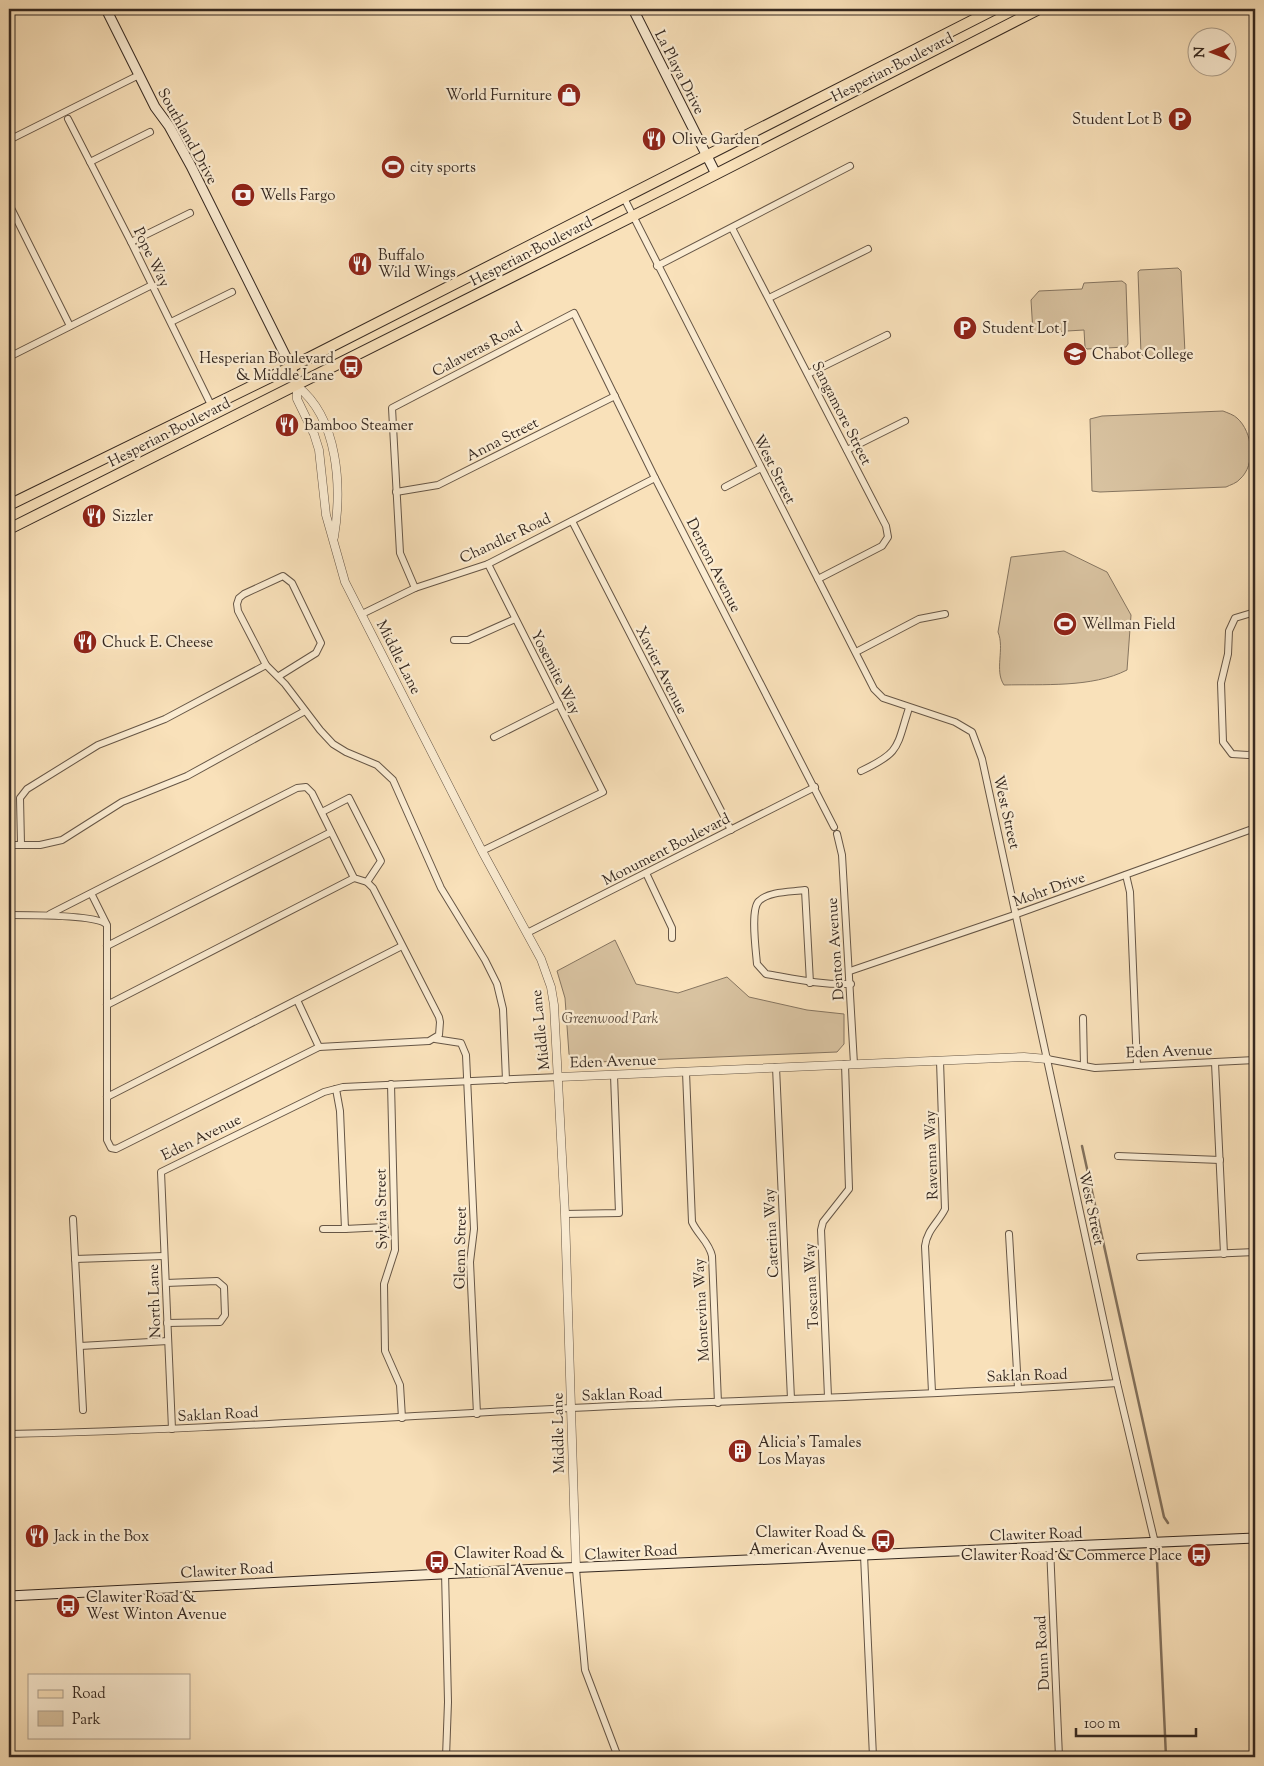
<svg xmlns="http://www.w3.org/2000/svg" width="1264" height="1766" viewBox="0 0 1264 1766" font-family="'Sorts Mill Goudy',serif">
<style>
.green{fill:#d8c2a0;stroke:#867560}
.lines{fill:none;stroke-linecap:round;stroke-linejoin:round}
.stream{stroke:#82715d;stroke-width:2.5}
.minor-casing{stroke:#665646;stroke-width:8}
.tertiary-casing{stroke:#665646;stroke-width:9}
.secondary-casing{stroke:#352820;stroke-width:11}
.primary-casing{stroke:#352820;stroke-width:12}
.minor{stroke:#fbecd2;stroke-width:6}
.tertiary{stroke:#fbecd2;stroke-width:8}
.secondary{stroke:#fbecd2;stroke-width:9}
.primary{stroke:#f9e1ba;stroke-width:10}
.labels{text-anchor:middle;stroke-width:4.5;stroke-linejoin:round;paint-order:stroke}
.street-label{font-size:15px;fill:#352820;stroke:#fbecd2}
.poi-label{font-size:15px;fill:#352820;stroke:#fbecd2;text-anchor:start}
.park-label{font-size:15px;font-style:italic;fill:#5e4e40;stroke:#fbecd2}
</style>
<rect width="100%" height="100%" fill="#f9e1ba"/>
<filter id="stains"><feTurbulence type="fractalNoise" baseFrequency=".004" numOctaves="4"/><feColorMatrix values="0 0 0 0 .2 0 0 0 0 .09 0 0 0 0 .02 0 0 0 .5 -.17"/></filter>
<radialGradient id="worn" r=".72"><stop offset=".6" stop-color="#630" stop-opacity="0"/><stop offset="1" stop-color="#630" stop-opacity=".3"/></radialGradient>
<g class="green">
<polygon points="1178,268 1181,271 1185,353 1183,356 1144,357 1141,354 1138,272 1140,270"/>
<polygon points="1122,281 1126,284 1128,344 1126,347 1087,349 1085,347 1084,330 1033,333 1031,300 1039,291 1082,289 1084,283"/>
<path d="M1223,411C1228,413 1234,415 1237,418C1253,432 1256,465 1240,479C1237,483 1230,485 1226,487L1100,492L1092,491L1090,419L1102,416Z"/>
<path d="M1064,551L1107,572L1131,615L1127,670C1092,688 1043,684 1004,685C994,670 1005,649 998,632L1011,557Z"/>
<polygon points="615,940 636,984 678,993 727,977 749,997 807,1010 844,1014 844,1044 837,1052 574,1063 569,1054 565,998 557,971"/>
</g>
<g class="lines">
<g class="stream">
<polyline points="1082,1146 1164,1517 1168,1523"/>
<polyline points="1157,1561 1166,1757"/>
</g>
<g class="minor-casing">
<g id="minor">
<polyline points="68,119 131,242 212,407"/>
<polyline points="9,140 139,75"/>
<polyline points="90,162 150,132"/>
<polyline points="624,198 874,689 883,698 955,722 972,732 982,759 1117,1383 1155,1543"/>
<polyline points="9,204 70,326"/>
<polyline points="732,228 886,526 888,537 882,546 818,579"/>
<polyline points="131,242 190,213"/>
<polyline points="657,266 850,166"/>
<polyline points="769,298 868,249"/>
<polyline points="171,322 232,292"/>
<polyline points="9,357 152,285"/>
<polyline points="808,374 887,335"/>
<polyline points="847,450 905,421"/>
<polyline points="725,487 761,468"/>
<polyline points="396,492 438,485 615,396"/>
<polyline points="572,521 731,830"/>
<polyline points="415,588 400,553 392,408 574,313 655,478 834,827"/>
<polyline points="1255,612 1235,618 1229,631 1228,654 1221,683 1223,742 1232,754 1248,755 1255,753"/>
<polyline points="362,614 415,588 488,564 655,478"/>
<polyline points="454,640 468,640 515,619"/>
<polyline points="856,652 919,619 945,614"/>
<polyline points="279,676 316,653 321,643 292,583 283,576 244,594 239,598 237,604 238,611 266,665 285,684 320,730 333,744 346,752 377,765 393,780 441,888 485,960 497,984 503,1009 506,1080"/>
<polyline points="494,737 559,704"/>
<path d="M861,771C901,752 896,748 909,708"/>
<polyline points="322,812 349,798 381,861 367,882"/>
<polyline points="837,834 842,855 854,1064"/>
<polyline points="21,844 20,798 27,789 98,745 165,719 266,665"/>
<polyline points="9,845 40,845 62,840 122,802 187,776 305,711"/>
<polyline points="482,851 603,792 488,564"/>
<polyline points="646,873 672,928 672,938"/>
<polyline points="1126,875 1130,892 1137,1066"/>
<polyline points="50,914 297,788 306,787 312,793 354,878 367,882 373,888 439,1017 440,1022 439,1035 429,1041 319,1047 124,1145 116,1149 111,1148 107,1140 107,925 92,895"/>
<path d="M9,915C26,915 96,915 106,924"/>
<polyline points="527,933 815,787"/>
<polyline points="107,946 331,832"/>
<polyline points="850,971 1017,914 1255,828"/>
<path d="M810,983L805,890C792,892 769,891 759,901C750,909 756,951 757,964L766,974C795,979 821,985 851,984"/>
<polyline points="297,1000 319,1047"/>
<polyline points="107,1005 354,878"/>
<polyline points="1083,1018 1084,1066"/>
<polyline points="435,1039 461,1043 466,1055 474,1229 470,1262 477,1414"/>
<polyline points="1047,1059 1095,1068 1255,1060"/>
<polyline points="1215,1063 1224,1254"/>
<polyline points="776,1067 791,1399"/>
<path d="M686,1072L692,1222C698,1235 709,1242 712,1256L718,1403"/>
<polyline points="391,1084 395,1250 384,1284 385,1351 400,1385 402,1418"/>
<polyline points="336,1089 340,1111 345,1229 385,1227"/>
<polyline points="107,1097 402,946"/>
<polyline points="1118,1156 1220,1160"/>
<polyline points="565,1214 619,1213 614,1075"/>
<polyline points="73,1219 83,1410"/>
<polyline points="323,1229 345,1229"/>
<polyline points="1009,1234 1018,1388"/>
<polyline points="1140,1257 1255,1252"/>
<polyline points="75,1259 164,1256"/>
<polyline points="166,1283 217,1281 224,1287 225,1315 220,1322 167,1323"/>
<polyline points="80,1346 168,1341"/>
<path d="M932,1392L925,1246C927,1230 938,1223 945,1209L940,1061"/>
<polyline points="828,1397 821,1230 823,1222 849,1189 845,1064"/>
<polyline points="172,1429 161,1172 324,1092 343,1087 559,1077"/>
<path d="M9,1434C196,1430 384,1417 571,1408C753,1399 935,1396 1117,1383"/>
<polyline points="1050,1547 1059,1757"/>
<polyline points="864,1555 873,1757"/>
<polyline points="576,1569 585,1670 618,1757"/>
<polyline points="445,1572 448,1702 446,1757"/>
</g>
</g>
<g class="tertiary-casing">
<g id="tertiary">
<polyline points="297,386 297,399 314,434 319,450 326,515 345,582 482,851 541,959 551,987 554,1005 565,1214 576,1569"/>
<path d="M297,386C339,419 342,488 334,537"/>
<polyline points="559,1077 1024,1057 1047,1059"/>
</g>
</g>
<g class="secondary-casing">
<g id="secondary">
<polyline points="106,9 155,107 169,126 191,166 291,367 297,386"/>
<polyline points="633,9 716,174"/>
<path d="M9,1596C424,1573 840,1555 1255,1538"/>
</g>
</g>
<g class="primary-casing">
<g id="primary">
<polyline points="9,505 291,367 995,9"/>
<polyline points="9,529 677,194 1039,9"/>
</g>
</g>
<use href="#minor" class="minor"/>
<use href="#tertiary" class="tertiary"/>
<use href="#secondary" class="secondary"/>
<use href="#primary" class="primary"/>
</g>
<defs>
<g id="shop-disc" transform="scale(1.25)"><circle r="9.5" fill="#8f2418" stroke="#fbecd2"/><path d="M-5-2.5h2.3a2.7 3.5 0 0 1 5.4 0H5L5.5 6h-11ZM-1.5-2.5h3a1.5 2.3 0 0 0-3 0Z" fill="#fff"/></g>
<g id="parking-disc" transform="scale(1.25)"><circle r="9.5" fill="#8f2418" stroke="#fbecd2"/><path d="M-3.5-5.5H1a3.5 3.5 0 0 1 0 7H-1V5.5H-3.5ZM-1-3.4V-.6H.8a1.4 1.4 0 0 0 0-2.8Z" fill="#fff"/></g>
<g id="restaurant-disc" transform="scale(1.25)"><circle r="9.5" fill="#8f2418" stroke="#fbecd2"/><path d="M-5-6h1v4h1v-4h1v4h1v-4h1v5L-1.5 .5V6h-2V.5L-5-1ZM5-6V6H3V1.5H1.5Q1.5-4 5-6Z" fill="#fff"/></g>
<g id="stadium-disc" transform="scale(1.25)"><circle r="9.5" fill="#8f2418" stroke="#fbecd2"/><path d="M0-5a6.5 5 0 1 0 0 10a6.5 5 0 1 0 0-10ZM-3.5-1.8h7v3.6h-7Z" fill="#fff"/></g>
<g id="bank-disc" transform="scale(1.25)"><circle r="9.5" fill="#8f2418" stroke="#fbecd2"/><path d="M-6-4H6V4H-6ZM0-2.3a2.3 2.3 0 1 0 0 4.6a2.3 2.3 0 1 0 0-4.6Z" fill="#fff"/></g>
<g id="university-disc" transform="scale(1.25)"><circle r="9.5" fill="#8f2418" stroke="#fbecd2"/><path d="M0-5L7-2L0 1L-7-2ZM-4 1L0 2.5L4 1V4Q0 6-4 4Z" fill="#fff"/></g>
<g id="bus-disc" transform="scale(1.25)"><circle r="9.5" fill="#8f2418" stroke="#fbecd2"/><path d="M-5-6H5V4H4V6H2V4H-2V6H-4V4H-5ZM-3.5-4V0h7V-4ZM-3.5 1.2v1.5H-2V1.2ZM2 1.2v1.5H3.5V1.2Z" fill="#fff"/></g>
<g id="building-disc" transform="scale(1.25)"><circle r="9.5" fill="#8f2418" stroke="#fbecd2"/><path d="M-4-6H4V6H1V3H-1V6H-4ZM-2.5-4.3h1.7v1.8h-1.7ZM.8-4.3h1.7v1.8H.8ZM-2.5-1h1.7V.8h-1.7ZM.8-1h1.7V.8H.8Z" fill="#fff"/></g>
</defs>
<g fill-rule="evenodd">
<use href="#shop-disc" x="569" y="95"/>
<use href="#parking-disc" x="1180" y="119"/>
<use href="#restaurant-disc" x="654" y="139"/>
<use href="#stadium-disc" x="393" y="167"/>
<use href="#bank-disc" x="243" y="195"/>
<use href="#restaurant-disc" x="360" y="264"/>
<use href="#parking-disc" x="965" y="328"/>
<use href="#university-disc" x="1075" y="354"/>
<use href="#bus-disc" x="351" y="367"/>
<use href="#restaurant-disc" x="287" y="425"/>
<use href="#restaurant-disc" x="94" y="516"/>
<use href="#stadium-disc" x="1065" y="624"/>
<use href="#restaurant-disc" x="85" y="642"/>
<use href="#building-disc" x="740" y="1451"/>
<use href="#restaurant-disc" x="37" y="1536"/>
<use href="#bus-disc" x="883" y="1541"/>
<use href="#bus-disc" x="1199" y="1555"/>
<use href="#bus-disc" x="437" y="1562"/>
<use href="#bus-disc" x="68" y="1606"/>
</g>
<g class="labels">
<g class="street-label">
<text transform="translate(892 67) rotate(-27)" y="5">Hesperian Boulevard</text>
<text transform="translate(680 72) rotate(63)" y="5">La Playa Drive</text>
<text transform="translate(188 136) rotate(61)" y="5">Southland Drive</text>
<text transform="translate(531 251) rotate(-27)" y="5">Hesperian Boulevard</text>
<text transform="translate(152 257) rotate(64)" y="5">Pope Way</text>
<text transform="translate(477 349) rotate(-28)" y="5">Calaveras Road</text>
<text transform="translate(842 413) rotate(63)" y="5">Sangamore Street</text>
<text transform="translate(169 432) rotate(-27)" y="5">Hesperian Boulevard</text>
<text transform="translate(502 439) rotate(-27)" y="5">Anna Street</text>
<text transform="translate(775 469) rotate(63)" y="5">West Street</text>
<text transform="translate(505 538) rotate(-25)" y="5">Chandler Road</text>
<text transform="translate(714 565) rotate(63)" y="5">Denton Avenue</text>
<text transform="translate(399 657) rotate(63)" y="5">Middle Lane</text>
<text transform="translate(662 670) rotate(63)" y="5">Xavier Avenue</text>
<text transform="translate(556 672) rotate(63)" y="5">Yosemite Way</text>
<text transform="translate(1007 812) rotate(77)" y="5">West Street</text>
<text transform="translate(666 849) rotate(-27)" y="5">Monument Boulevard</text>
<text transform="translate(1049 889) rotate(-20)" y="5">Mohr Drive</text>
<text transform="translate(835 949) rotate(-94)" y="5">Denton Avenue</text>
<text transform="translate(540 1030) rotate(-96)" y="5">Middle Lane</text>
<text transform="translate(1169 1051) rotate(-2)" y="5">Eden Avenue</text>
<text transform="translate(613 1061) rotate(-2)" y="5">Eden Avenue</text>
<text transform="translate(201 1137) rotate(-26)" y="5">Eden Avenue</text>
<text transform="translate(931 1155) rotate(-92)" y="5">Ravenna Way</text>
<text transform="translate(1092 1208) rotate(78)" y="5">West Street</text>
<text transform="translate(381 1209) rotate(-91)" y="5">Sylvia Street</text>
<text transform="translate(771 1233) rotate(-93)" y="5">Caterina Way</text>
<text transform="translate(460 1248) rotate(-89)" y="5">Glenn Street</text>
<text transform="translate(811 1286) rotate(-93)" y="5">Toscana Way</text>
<text transform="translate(154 1301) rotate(-92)" y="5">North Lane</text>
<text transform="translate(701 1310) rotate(-93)" y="5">Montevina Way</text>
<text transform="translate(1027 1375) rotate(-2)" y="5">Saklan Road</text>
<text transform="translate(622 1394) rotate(-2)" y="5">Saklan Road</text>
<text transform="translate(218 1414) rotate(-3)" y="5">Saklan Road</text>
<text transform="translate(558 1433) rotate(-91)" y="5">Middle Lane</text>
<text transform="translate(1036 1534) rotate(-2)" y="5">Clawiter Road</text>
<text transform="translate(631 1552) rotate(-3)" y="5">Clawiter Road</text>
<text transform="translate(227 1570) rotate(-3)" y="5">Clawiter Road</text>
<text transform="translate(1042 1653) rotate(-93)" y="5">Dunn Road</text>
</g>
<g class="poi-label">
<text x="552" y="100" text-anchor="end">World Furniture</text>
<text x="1162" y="124" text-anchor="end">Student Lot B</text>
<text x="672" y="144">Olive Garden</text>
<text x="410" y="172">city sports</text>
<text x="260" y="200">Wells Fargo</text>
<text x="378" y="260">Buffalo<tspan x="378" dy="17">Wild Wings</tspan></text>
<text x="982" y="333">Student Lot J</text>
<text x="1092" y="359">Chabot College</text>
<text x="334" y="363" text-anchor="end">Hesperian Boulevard<tspan x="334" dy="17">&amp; Middle Lane</tspan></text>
<text x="304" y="430">Bamboo Steamer</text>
<text x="112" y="521">Sizzler</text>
<text x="1082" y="629">Wellman Field</text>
<text x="102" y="647">Chuck E. Cheese</text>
<text x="758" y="1447">Alicia's Tamales<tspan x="758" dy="17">Los Mayas</tspan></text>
<text x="866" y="1537" text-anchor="end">Clawiter Road &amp;<tspan x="866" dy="17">American Avenue</tspan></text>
<text x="54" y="1541">Jack in the Box</text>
<text x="454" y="1558">Clawiter Road &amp;<tspan x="454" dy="17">National Avenue</tspan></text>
<text x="1182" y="1560" text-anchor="end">Clawiter Road &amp; Commerce Place</text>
<text x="86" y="1602">Clawiter Road &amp;<tspan x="86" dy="17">West Winton Avenue</tspan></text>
</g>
<g class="park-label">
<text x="610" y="1023">Greenwood Park</text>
</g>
</g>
<rect width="1264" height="1766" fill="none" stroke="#f9e1ba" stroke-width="30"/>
<rect x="10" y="10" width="1244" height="1746" fill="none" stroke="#352820" stroke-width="2.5"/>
<rect x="15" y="15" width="1234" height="1736" fill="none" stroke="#352820"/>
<rect x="28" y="1674" width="162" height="65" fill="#fbecd2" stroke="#ac9e8b"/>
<rect x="38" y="1690" width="25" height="8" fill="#f9e1ba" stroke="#ac9e8b"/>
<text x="72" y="1698" font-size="15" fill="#352820">Road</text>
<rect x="38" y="1711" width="25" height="15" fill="#d8c2a0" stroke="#ac9e8b"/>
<text x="72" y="1724" font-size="15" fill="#352820">Park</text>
<g transform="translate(1212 52) rotate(269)"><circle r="24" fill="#fbecd2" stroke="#ac9e8b"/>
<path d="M0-4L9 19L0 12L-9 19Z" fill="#8f2418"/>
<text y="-8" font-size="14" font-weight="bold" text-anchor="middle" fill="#352820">N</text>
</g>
<path d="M1076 1728v8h120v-8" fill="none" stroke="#352820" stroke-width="2.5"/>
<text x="1084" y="1728" font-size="15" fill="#352820" stroke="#fbecd2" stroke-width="4" paint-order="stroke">100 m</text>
<rect width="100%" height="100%" filter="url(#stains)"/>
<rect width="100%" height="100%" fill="url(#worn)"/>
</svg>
